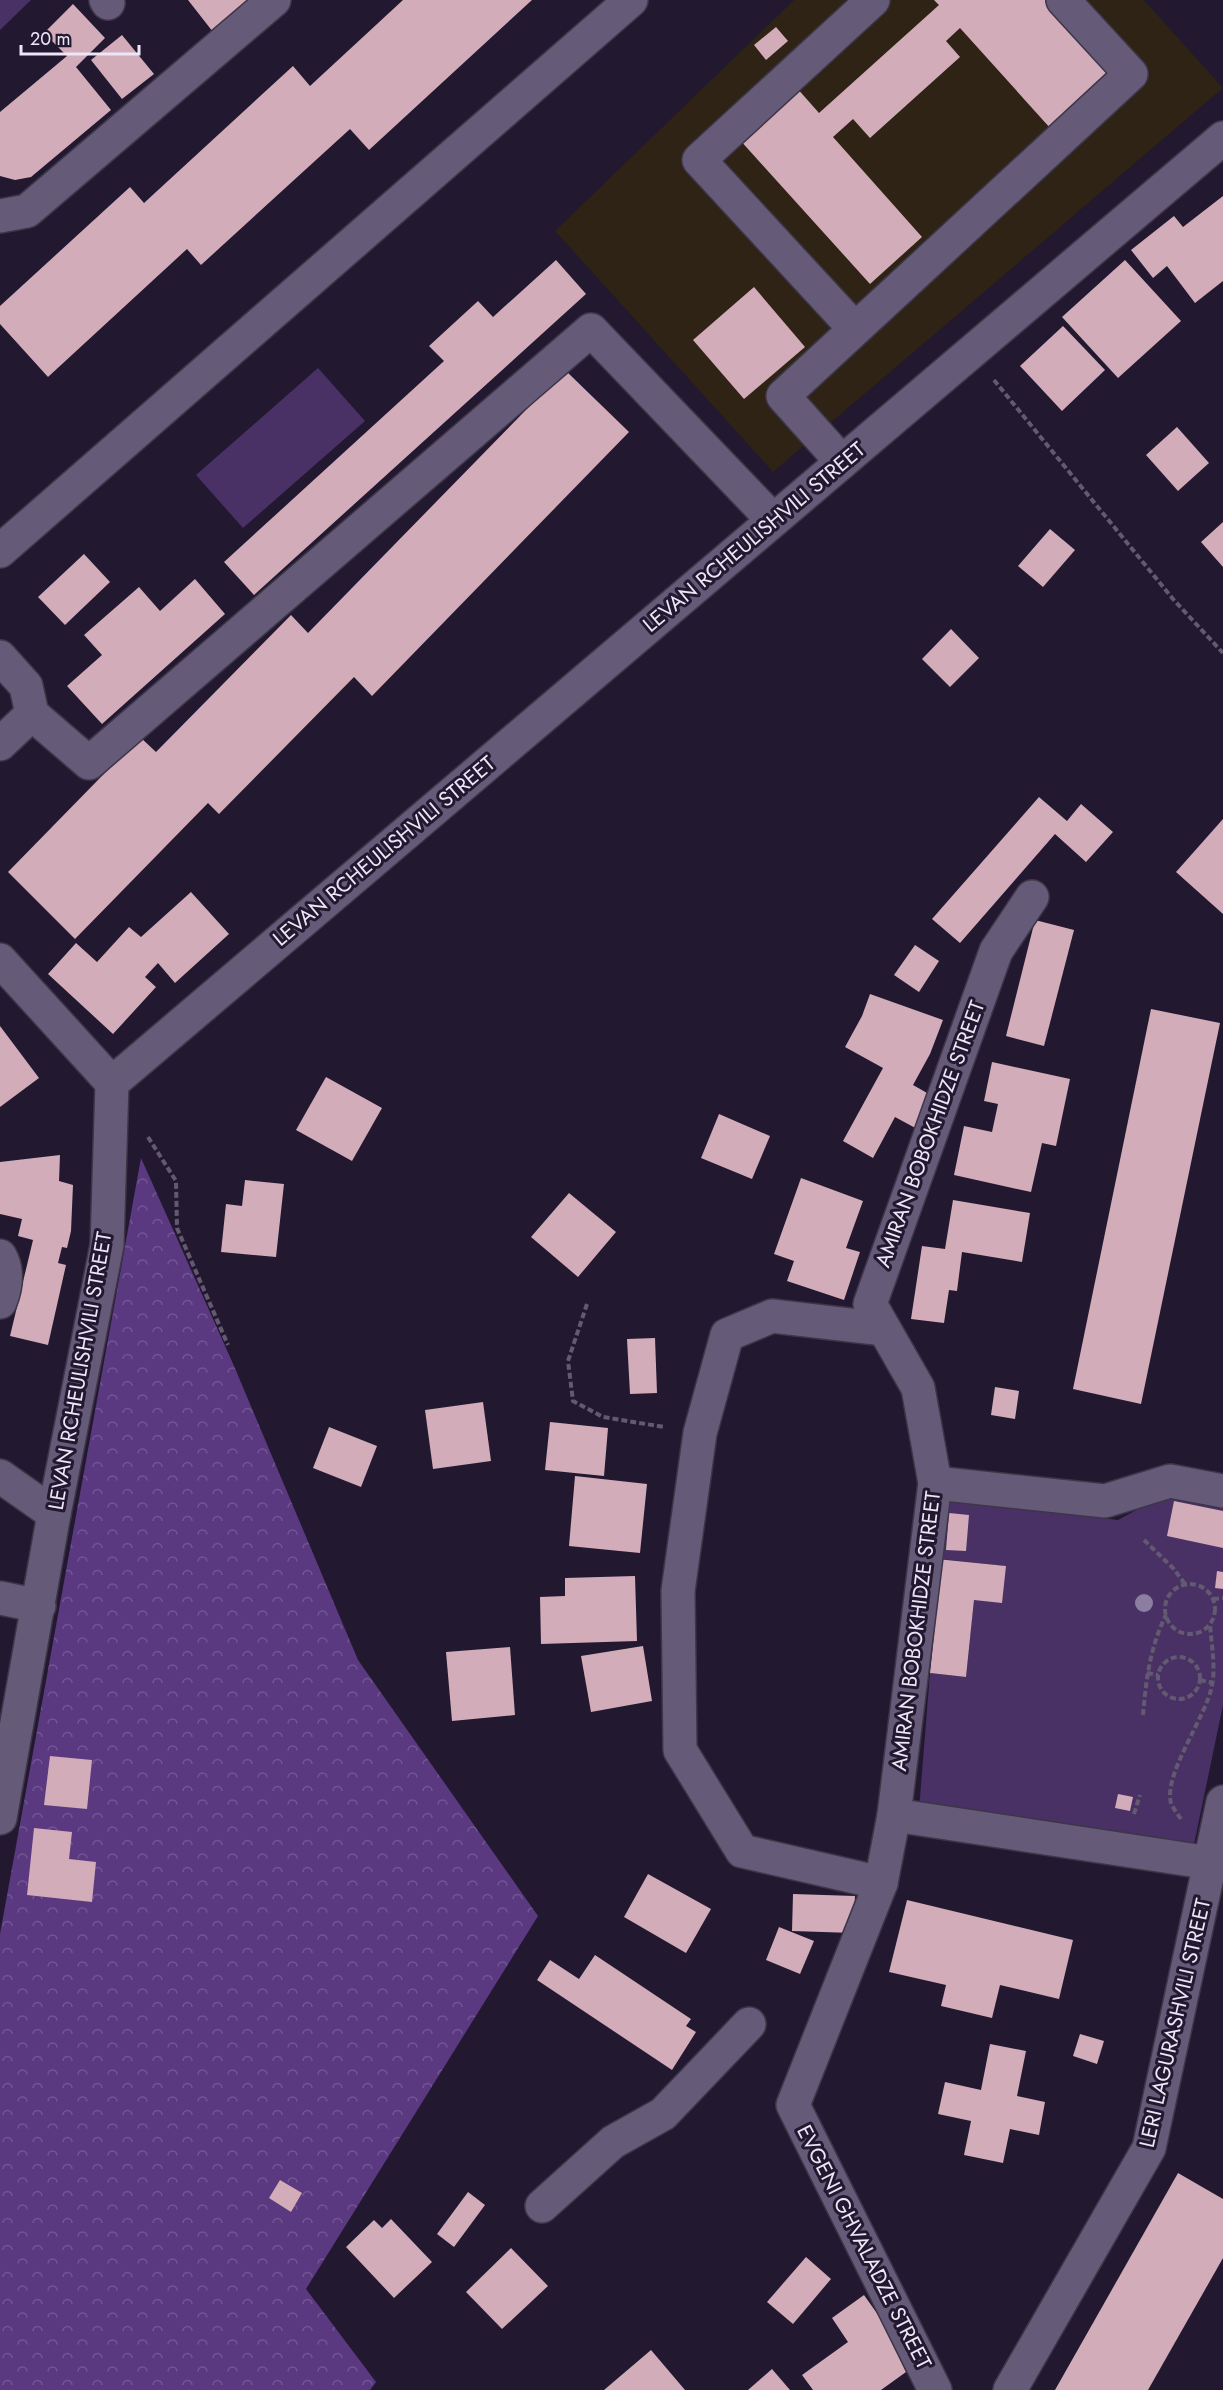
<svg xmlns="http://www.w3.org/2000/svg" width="1223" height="2390" viewBox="0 0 1223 2390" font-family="Jost,sans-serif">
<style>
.education{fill:#2e2314}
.forest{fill:url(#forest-crowns)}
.park{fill:#493166}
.building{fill:#d2acb8}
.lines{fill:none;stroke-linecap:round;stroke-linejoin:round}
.minor-casing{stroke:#3d3548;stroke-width:36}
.path{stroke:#635a70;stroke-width:4;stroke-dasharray:6 3;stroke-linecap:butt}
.minor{stroke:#655a77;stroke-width:33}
.tree{fill:#8b7ea0}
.labels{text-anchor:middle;stroke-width:6;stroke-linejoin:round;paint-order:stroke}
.street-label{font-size:21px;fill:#ece6f7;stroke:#221830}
</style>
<defs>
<pattern id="forest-crowns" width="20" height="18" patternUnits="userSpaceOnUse" patternTransform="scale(1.5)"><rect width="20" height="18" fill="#5a3981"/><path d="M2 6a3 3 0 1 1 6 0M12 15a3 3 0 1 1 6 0" fill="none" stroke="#725694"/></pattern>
</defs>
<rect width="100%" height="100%" fill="#221830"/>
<polygon class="education" points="794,0 1144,0 1223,88 773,472 555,231"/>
<polygon class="forest" points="141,1158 234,1366 358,1660 538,1916 306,2289 376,2382 370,2390 0,2390 0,1934"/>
<g class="park">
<polygon points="0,0 31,0 0,30"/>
<polygon points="318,368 365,421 243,528 196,475"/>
<polygon points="1164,1495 1223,1504 1223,1705 1193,1849 919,1810 930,1673 966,1677 974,1600 1005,1566 940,1559 942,1507 950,1500 1118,1520"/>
</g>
<g class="building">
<polygon points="188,0 250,0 213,32"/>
<polygon points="403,0 532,0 369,150 350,129 201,265 187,249 48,377 0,324 0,306 130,187 144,203 293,66 310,86"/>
<polygon points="934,0 1045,0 1112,74 1051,129 960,28 946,41 960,57 870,138 853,119 833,137 922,237 870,284 739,139 796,87 819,113 939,5"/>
<polygon points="73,4 105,38 76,67 111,110 31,177 15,180 0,176 0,112 67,56 44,33"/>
<polygon points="776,27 788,41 766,60 754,45"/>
<polygon points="122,35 154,74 122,99 91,60"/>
<polygon points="1223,196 1223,281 1195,303 1167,266 1153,278 1131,250 1174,216 1183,227"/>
<polygon points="556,260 586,294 254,595 224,562 444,361 429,346 478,301 493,317"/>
<polygon points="1125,260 1181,321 1118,378 1062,317"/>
<polygon points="754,287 805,347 744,399 693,340"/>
<polygon points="1063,326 1105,370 1062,411 1020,366"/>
<polygon points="565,370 629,432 372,696 354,677 219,814 208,803 75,939 8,872 140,737 156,752 291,615 308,633"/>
<polygon points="1177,427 1209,463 1178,491 1146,455"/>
<polygon points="1223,522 1223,567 1201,542"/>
<polygon points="1050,529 1075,550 1043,587 1018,566"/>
<polygon points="84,554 110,582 65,625 38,597"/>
<polygon points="195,579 225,614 102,724 67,686 102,655 84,635 139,587 160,611"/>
<polygon points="951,629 979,658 950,687 922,659"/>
<polygon points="1039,797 1067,821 1081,804 1113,832 1086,862 1055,834 960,943 932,919"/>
<polygon points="1223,819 1223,914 1176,872"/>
<polygon points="191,892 229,934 175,983 158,963 145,977 156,987 113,1034 48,974 76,943 97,962 129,927 141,937"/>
<polygon points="1035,920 1074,930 1044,1046 1006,1036"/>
<polygon points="915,945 939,961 919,992 894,975"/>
<polygon points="870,994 943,1020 930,1054 913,1085 936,1098 919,1130 895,1117 873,1158 843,1141 883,1068 845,1047 862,1016"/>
<polygon points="1151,1009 1220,1023 1141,1404 1073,1389"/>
<polygon points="0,1026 39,1078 0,1107"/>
<polygon points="992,1062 1070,1079 1056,1146 1042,1143 1031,1192 954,1175 964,1126 992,1132 998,1104 984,1101"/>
<polygon points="326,1077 382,1108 352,1161 296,1130"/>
<polygon points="719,1114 770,1136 752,1179 701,1158"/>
<polygon points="60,1155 59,1181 73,1185 71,1231 67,1248 62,1247 58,1263 66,1265 48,1345 10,1336 33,1240 18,1236 22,1219 0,1214 0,1162"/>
<polygon points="801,1178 863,1201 846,1248 860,1252 844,1300 787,1281 794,1261 774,1254"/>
<polygon points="245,1180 284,1184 276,1257 221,1252 226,1204 242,1206"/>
<polygon points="569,1193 616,1232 578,1277 531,1237"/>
<polygon points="953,1200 1030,1213 1022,1262 962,1252 957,1291 949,1290 944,1323 911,1319 922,1246 945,1249"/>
<polygon points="655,1338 657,1393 630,1394 627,1339"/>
<polygon points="995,1387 1019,1391 1015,1419 991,1415"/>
<polygon points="483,1402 491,1461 433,1469 425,1410"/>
<polygon points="550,1422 608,1428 604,1476 545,1470"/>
<polygon points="329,1427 377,1446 361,1487 313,1468"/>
<polygon points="575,1476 647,1484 640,1553 569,1546"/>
<polygon points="1174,1501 1223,1511 1223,1548 1167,1536"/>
<polygon points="949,1513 969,1515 966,1551 946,1550"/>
<polygon points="937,1559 1006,1566 1002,1603 974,1600 966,1677 930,1673 938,1596 933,1595"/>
<polygon points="1217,1571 1223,1572 1223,1589 1215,1588"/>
<polygon points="635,1576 637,1641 541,1644 540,1597 565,1596 565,1578"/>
<polygon points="643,1646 652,1701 591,1712 581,1656"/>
<polygon points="510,1647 515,1715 452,1721 446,1652"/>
<polygon points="50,1756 92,1760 87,1809 44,1805"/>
<polygon points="1118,1794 1133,1797 1130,1811 1115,1808"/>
<polygon points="34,1828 72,1832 69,1859 96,1862 92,1902 27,1895"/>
<polygon points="648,1874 711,1909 686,1953 624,1917"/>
<polygon points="793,1894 855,1896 853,1933 792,1931"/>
<polygon points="907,1900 1073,1940 1059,1999 1000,1985 992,2018 941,2006 946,1985 889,1972"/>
<polygon points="779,1927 814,1941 800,1974 766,1960"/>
<polygon points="595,1955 691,2019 686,2026 696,2032 672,2070 537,1980 550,1960 579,1979"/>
<polygon points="1080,2034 1104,2041 1097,2064 1073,2056"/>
<polygon points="990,2044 1026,2051 1017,2096 1045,2102 1039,2135 1010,2129 1003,2163 964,2155 971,2121 938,2114 945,2082 981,2090"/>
<polygon points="1178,2173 1223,2199 1223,2258 1148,2390 1055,2390"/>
<polygon points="280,2180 302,2193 291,2212 269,2198"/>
<polygon points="468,2192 485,2205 454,2247 437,2234"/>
<polygon points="391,2219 432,2262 394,2298 346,2247 374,2220 382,2228"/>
<polygon points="511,2248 548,2286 502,2329 466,2292"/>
<polygon points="806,2257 831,2279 793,2324 767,2302"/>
<polygon points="864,2295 881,2319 906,2372 881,2390 813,2390 802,2375 848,2342 832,2318"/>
<polygon points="651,2350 685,2390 604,2390"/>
<polygon points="772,2369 790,2390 748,2390"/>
</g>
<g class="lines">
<g class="minor-casing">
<g id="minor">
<polyline points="106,0 108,3"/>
<polyline points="0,216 27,211 274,0"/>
<polyline points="855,329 699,160 873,0"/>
<polyline points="842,462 783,396 1131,74 1063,0"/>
<polyline points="0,551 631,0"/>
<polyline points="0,657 26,686 32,714 0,744"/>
<polyline points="32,714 89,763 591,330 773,520"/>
<polyline points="0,960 112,1083"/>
<path d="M0,1256C8,1270 6,1287 0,1302"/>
<polyline points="0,1476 54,1514"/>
<polyline points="935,1483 1105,1501 1170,1481 1223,1491"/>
<polyline points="0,1598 39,1606"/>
<polyline points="894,1815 1211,1863"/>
<polyline points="0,1818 54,1514 107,1245 112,1083 1223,138"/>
<polyline points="881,1883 742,1851 680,1750 678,1591 700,1433 727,1335 772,1316 884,1329"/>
<polyline points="542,2206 613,2142 663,2114 749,2024"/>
<polyline points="935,2390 793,2105 881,1883 894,1815 935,1483 918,1388 870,1304 996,951 1032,897"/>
<polyline points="1010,2390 1149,2148 1223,1802"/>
</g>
</g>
<g class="path">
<polyline points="994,380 1173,599 1223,653"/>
<polyline points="148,1137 176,1181 177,1228 228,1345"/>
<polyline points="587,1304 568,1361 573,1401 603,1417 664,1427"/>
<polyline points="1144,1540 1173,1568 1185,1584"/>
<circle cx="1190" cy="1609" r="25"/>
<polyline points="1213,1599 1223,1598"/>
<circle cx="1179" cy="1678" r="21"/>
<polyline points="1147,1673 1158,1675"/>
<polyline points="1200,1680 1213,1683"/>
<path d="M1143,1715C1146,1680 1150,1647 1166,1615"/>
<polyline points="1134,1814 1140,1795"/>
<path d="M1181,1819C1178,1815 1173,1808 1171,1803C1163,1774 1207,1716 1212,1685C1216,1666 1211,1643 1210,1624"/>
</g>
<use href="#minor" class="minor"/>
</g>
<circle class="tree" cx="1144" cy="1603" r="9"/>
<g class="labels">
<g class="street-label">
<text transform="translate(754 537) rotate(-40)" y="7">LEVAN RCHEULISHVILI STREET</text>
<text transform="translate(384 851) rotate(-40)" y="7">LEVAN RCHEULISHVILI STREET</text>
<text transform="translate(930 1134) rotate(-70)" y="7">AMIRAN BOBOKHIDZE STREET</text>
<text transform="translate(80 1371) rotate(-80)" y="7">LEVAN RCHEULISHVILI STREET</text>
<text transform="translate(916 1631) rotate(-83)" y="7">AMIRAN BOBOKHIDZE STREET</text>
<text transform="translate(1175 2023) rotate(-77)" y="7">LERI LAGURASHVILI STREET</text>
<text transform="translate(864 2247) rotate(63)" y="7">EVGENI GHVALADZE STREET</text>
</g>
</g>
<path d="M21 45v9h118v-9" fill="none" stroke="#ece6f7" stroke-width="3"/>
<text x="30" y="45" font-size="18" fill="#ece6f7" stroke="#221830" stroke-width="4.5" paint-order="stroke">20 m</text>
</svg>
